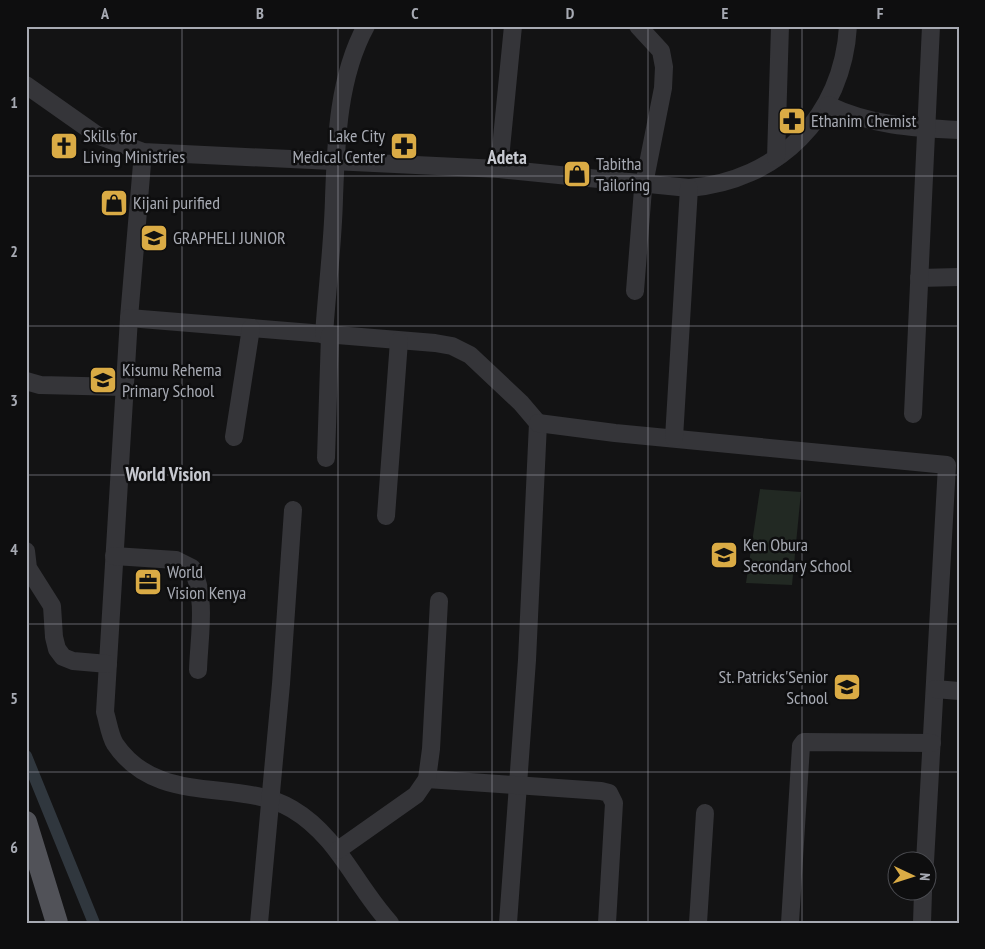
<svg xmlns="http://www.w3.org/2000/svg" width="985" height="949" viewBox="0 0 985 949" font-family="'PT Sans Narrow',sans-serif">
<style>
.grass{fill:#222923}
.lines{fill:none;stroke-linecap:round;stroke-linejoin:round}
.canal{stroke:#30373e;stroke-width:12}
.minor{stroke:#353539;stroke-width:18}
.major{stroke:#515258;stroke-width:22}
.grid{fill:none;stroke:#a7aab3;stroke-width:1;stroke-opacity:0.55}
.labels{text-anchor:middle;stroke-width:5;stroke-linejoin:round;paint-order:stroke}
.poi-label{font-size:18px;fill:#a7aab3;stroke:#0e0e0f;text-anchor:start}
.neighbourhood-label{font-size:19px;font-weight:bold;fill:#c7c9d0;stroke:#0e0e0f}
.neatline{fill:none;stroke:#a7aab3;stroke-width:2}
.grid-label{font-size:16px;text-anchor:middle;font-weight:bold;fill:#a7aab3}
</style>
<rect width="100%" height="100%" fill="#131314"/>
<polygon class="grass" points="760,489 801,492 792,585 746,583"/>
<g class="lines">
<polyline class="canal" points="26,756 94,923"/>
<g class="minor">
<path d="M26,85L97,135L143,152L499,169L689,188C778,181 843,116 848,26"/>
<path d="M828,105C869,125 913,128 959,130"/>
<path d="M143,152L129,318L105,712C108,722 110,736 115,744C158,808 239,777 292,809C338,836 355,885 390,923"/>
<polyline points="776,158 780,26"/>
<polyline points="499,169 513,26"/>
<polyline points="919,278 959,277"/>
<polyline points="635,291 643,189 663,88 664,67 661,51 638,26"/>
<polyline points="129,318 435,343 452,346 470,355 521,403 538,423 527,660 508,923"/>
<path d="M324,335C327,289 333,243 334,198C336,141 338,77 366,26"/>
<polyline points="26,381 40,385 124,387"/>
<polyline points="913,414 931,26"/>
<polyline points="538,423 615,433 947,465 925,862"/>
<polyline points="234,437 251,328"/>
<polyline points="674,438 689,188"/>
<polyline points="326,458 330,335"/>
<polyline points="386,516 399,341"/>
<polyline points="26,551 28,568 52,606 54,637 57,649 63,657 73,661 108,664"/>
<path d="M114,556L176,560L192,568C207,598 199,637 198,670"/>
<polyline points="935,689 959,691"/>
<polyline points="427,779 601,791 609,793 614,803 607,923"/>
<polyline points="338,850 416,795 427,779 431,749 439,601"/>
<polyline points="259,923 281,684 293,510"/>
<polyline points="698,923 705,813"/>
<polyline points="790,923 801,746 804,742 932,743"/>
<polyline points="922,923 923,892"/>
</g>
<polyline class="major" points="26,822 57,923"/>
</g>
<path class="grid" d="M182,26V923M338,26V923M492,26V923M648,26V923M802,26V923M26,176H959M26,326H959M26,475H959M26,624H959M26,772H959"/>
<defs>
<g id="pharmacy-square" transform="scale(1.4375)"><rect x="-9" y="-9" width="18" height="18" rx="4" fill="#daab45" stroke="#0e0e0f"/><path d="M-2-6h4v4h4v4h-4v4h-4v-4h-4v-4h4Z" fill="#111"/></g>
<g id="church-square" transform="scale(1.4375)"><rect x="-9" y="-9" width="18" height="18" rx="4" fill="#daab45" stroke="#0e0e0f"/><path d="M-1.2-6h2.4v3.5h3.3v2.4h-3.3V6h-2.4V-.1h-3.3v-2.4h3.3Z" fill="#111"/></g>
<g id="shop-square" transform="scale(1.4375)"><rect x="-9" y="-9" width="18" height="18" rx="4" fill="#daab45" stroke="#0e0e0f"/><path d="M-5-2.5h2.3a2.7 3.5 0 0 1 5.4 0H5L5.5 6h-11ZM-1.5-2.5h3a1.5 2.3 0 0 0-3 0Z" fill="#111"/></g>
<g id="school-square" transform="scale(1.4375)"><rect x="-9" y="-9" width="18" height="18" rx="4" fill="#daab45" stroke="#0e0e0f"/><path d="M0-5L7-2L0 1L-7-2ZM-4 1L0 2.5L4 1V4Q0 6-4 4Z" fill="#111"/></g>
<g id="office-square" transform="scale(1.4375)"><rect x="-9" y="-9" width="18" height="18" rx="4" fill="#daab45" stroke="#0e0e0f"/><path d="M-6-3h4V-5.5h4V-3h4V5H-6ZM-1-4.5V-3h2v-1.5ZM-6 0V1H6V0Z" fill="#111"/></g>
</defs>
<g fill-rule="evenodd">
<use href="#pharmacy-square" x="792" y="121"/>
<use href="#church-square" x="64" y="146"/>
<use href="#pharmacy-square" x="404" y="146"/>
<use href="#shop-square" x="577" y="174"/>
<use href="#shop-square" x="114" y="203"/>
<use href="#school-square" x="154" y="238"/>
<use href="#school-square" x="103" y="380"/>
<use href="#school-square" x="724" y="555"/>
<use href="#office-square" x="148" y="582"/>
<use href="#school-square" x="847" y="687"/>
</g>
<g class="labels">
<g class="poi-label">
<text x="811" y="127">Ethanim Chemist</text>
<text x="83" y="142">Skills for<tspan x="83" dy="21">Living Ministries</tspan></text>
<text x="385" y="142" text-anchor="end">Lake City<tspan x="385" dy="21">Medical Center</tspan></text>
<text x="596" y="170">Tabitha<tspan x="596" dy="21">Tailoring</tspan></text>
<text x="133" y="209">Kijani purified</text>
<text x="173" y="244">GRAPHELI JUNIOR</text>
<text x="122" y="376">Kisumu Rehema<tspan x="122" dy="21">Primary School</tspan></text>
<text x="743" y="551">Ken Obura<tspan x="743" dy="21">Secondary School</tspan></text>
<text x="167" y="578">World<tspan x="167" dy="21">Vision Kenya</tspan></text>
<text x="828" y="683" text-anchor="end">St. Patricks'Senior<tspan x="828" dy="21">School</tspan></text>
</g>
<g class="neighbourhood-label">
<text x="507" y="164">Adeta</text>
<text x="168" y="481">World Vision</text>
</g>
</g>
<rect width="985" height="949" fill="none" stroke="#0e0e0f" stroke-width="55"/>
<g transform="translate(912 876) rotate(94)"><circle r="24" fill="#0e0e0f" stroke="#4b4c51"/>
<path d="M0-4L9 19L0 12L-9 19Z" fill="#daab45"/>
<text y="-8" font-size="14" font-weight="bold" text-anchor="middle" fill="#a7aab3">N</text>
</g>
<rect x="28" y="28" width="930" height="894" class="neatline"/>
<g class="grid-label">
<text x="105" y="19">A</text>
<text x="260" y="19">B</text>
<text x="415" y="19">C</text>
<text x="570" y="19">D</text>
<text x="725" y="19">E</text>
<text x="880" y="19">F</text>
<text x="14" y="108">1</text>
<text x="14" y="257">2</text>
<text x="14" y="406">3</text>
<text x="14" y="555">4</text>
<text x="14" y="704">5</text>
<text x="14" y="853">6</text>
</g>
</svg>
